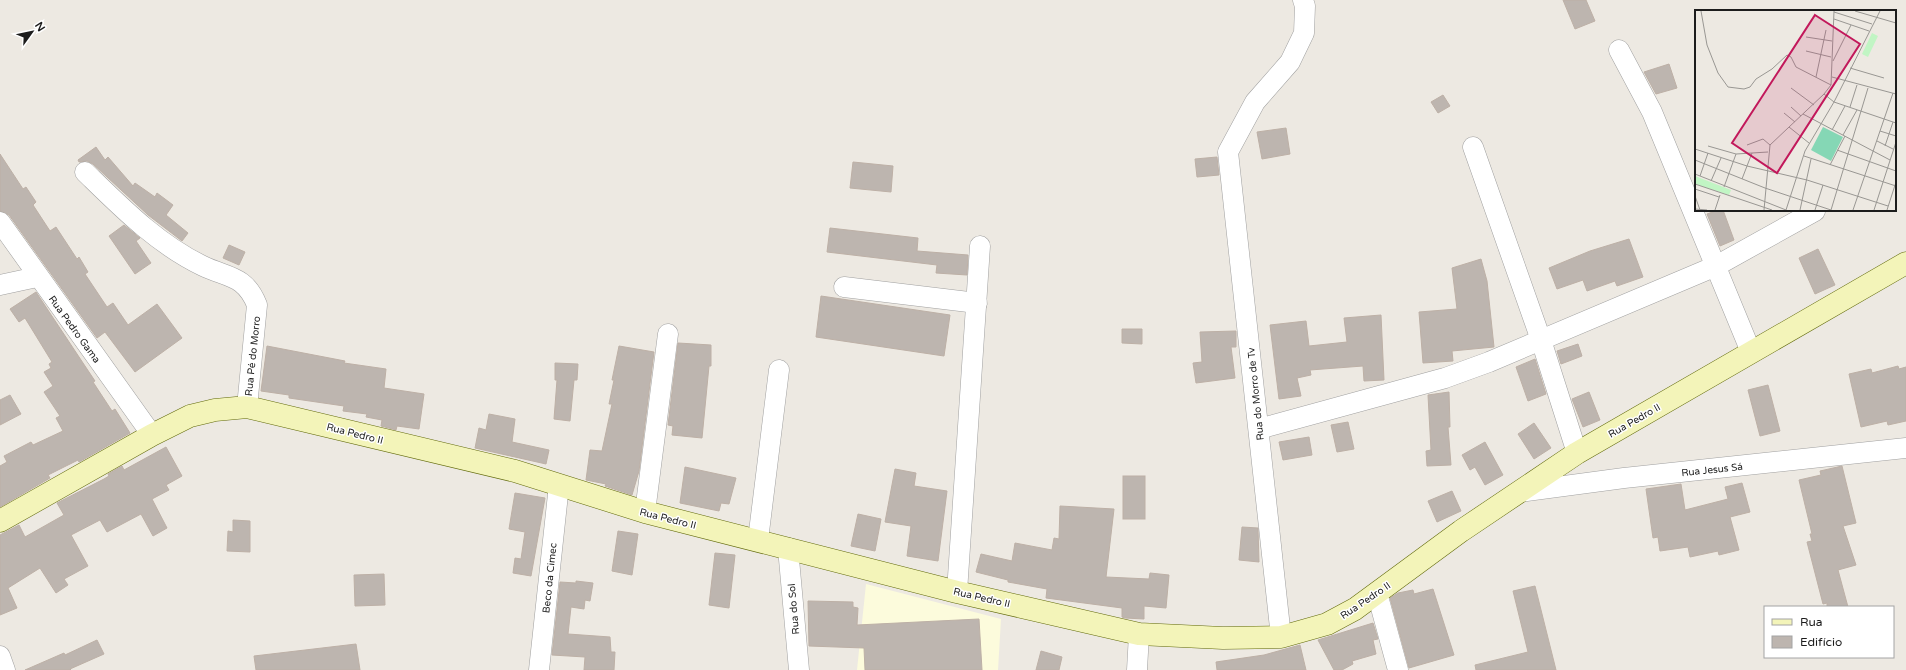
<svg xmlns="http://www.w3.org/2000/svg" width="1906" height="670" viewBox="0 0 1906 670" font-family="'Varela Round',sans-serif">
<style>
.education{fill:#fcfbdc}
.building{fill:#bdb5af;stroke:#bdb0a6}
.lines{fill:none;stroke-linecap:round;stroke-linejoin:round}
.street-casing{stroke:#a0a0a0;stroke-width:21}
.secondary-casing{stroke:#626a0c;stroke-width:23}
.street{stroke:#fff;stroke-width:20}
.secondary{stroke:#f3f4b9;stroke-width:22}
.labels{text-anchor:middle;stroke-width:3;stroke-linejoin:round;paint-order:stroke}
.street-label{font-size:10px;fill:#1c1c1c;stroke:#fff}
.inset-road{fill:none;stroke:#999793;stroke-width:1}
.view{fill:#c2185b;fill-opacity:0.15;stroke:#c2185b;stroke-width:2}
.inset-edge{fill:none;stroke:#1c1c1c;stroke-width:2}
</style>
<rect width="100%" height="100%" fill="#ede9e2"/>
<polygon class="education" points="866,584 1001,619 998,670 857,670"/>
<g class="building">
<polygon points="1563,0 1586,0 1595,21 1575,29"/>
<polygon points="1669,64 1677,88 1656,94 1644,72"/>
<polygon points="1443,95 1450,106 1438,113 1431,102"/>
<polygon points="1286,128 1290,154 1262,159 1257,132"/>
<polygon points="96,147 105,160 108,157 133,186 135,183 155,197 157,193 173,205 166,215 188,233 182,241 148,215 93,164 87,161 79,162 78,160"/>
<polygon points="0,154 23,189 26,187 36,202 33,205 50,231 56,227 77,259 79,257 88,272 85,274 107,307 113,303 128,325 157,304 182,338 135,372 105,332 97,338 9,215 0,211"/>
<polygon points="1217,157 1219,175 1197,177 1195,159"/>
<polygon points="853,162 893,166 891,192 850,188"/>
<polygon points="1718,210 1723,210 1734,240 1720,246 1707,214"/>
<polygon points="124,225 140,238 136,241 151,263 135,274 109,236"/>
<polygon points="830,228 918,238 917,251 968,255 967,275 936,273 937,265 827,252"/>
<polygon points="1629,239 1643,277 1617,286 1615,281 1587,291 1583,280 1557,289 1549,268 1590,251"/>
<polygon points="229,245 245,252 239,265 223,258"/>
<polygon points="1818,249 1835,285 1815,294 1799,258"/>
<polygon points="1481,259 1487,281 1494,347 1452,351 1453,361 1423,363 1419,312 1457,309 1452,268"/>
<polygon points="36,292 83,363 95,381 93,382 112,411 115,409 130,433 79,462 78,460 48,475 50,478 0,507 0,466 7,462 4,456 31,442 33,445 63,431 56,418 60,416 44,392 53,386 44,372 51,368 49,364 52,362 25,318 19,322 10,309"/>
<polygon points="821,296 950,315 944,356 816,337"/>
<polygon points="1381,315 1384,380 1364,381 1363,366 1310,370 1311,375 1297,378 1301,396 1279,399 1270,325 1306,321 1309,346 1347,342 1344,318"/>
<polygon points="1122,329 1142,329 1142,344 1122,343"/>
<polygon points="1236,331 1236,347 1231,347 1235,378 1196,383 1193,363 1202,362 1200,332"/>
<polygon points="678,343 711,345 711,366 709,366 702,438 672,435 673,426 668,425"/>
<polygon points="1578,344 1582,356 1561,364 1557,351"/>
<polygon points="267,346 345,361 344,363 386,369 384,388 424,394 419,429 397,426 396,430 381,426 382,420 366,417 367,414 343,411 344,406 289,398 289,395 261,391"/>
<polygon points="619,346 654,352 639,471 632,495 605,486 606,484 586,480 590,450 602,451 612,404 609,404 614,380 612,380"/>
<polygon points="1535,359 1546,394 1528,401 1516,367"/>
<polygon points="555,363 578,364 577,380 574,380 570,421 554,419 557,380 555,380"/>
<polygon points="1898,366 1899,369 1906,367 1906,421 1888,425 1887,421 1861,427 1849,374 1871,369 1872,373"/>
<polygon points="1768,385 1780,431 1760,436 1748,390"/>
<polygon points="1449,392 1450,427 1448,427 1451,465 1427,466 1426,451 1431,450 1428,395"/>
<polygon points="1589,392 1600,420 1583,427 1572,399"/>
<polygon points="10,395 21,414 0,425 0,400"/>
<polygon points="489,414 515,419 512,442 549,450 546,464 475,448 479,428 486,430"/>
<polygon points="1348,422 1354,449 1337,452 1331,425"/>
<polygon points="1534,423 1551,448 1534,459 1518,434"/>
<polygon points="1309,437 1312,455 1283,460 1279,442"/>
<polygon points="1485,442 1503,475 1485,485 1475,467 1470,470 1462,455"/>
<polygon points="166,447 182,476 166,485 169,490 152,499 167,528 153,536 141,514 107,532 100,520 71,535 88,566 64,579 68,585 56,593 40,568 8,588 17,608 0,615 0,535 19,525 25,537 64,515 57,503 104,479 109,476 108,474 122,466 124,470"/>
<polygon points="1842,466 1856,523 1843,526 1856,565 1838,570 1848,607 1827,607 1827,603 1823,604 1807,542 1812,541 1810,534 1812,534 1799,480 1821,475 1820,471"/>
<polygon points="685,467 736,478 729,504 721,503 719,511 680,503"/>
<polygon points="895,469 916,473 914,486 947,491 938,561 907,556 911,526 885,522"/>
<rect x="1123" y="476" width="22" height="43"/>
<polygon points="1742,483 1750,512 1730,517 1739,550 1719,555 1718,551 1690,557 1688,547 1660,551 1658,537 1653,538 1646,489 1681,484 1685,510 1728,499 1725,487"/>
<polygon points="1452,491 1461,511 1437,522 1428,501"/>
<polygon points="515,493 545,498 531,576 513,573 515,558 521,559 525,532 509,529"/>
<polygon points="1060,506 1114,509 1106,577 1149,579 1150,573 1169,575 1166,608 1144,606 1144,619 1125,618 1122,617 1122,608 1046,598 1047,589 1008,582 1008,580 976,572 981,554 1012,561 1015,543 1052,550 1054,538 1059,539"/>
<polygon points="858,514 881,519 875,551 851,546"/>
<polygon points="233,520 250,521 250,552 227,551 228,531 233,532"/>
<polygon points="1242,527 1258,528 1259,562 1239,560"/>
<polygon points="618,531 638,534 632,575 612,571"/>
<polygon points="715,553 735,555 729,608 709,605"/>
<polygon points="384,574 385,605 355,606 354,575"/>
<polygon points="576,581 593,583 590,601 585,600 584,609 571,607 568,634 610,637 611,652 615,652 614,670 584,670 585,657 552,655 560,582 576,583"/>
<polygon points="1535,586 1556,670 1476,670 1475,665 1528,652 1513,591"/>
<polygon points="1433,589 1454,655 1409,668 1390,598 1398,593 1413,590 1414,594"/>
<polygon points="808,601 853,602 853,607 858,608 857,625 979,619 982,670 865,670 864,648 809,646"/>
<polygon points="1373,623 1378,639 1373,640 1376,654 1352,661 1353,664 1342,670 1334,670 1318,640"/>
<polygon points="97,640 104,654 70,669 71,670 25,670 64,653 65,655"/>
<polygon points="356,644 360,670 256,670 254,656"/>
<polygon points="1300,645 1306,670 1217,670 1216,662 1264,655"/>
<polygon points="1041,651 1062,657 1059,670 1036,670"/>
</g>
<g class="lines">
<g class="street-casing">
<g id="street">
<polyline points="1619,50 1652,112 1751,352"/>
<polyline points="1473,147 1541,340 1577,453"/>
<path d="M85,172C121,207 157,244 203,266C228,278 245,275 257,305L247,407"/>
<polyline points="0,222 152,435"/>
<polyline points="0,285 37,277"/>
<polyline points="844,287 977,303"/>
<polyline points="1259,429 1445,378 1489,362 1716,266 1815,211"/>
<polyline points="1519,492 1624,478 1906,448"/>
<polyline points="645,512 668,334"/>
<polyline points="758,540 779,370"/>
<polyline points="788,548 799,670"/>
<polyline points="957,592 980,246"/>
<polyline points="1377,593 1398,670"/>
<polyline points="1281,637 1228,152 1255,102 1290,62 1304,33 1305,6 1303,0"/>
<polyline points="0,656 5,670"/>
<polyline points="539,670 559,485"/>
<polyline points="1137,670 1139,634"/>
</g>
</g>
<g class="secondary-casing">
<polyline id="secondary" points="0,521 152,435 190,416 215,410 247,407 515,471 645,512 957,592 1139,634 1223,638 1281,637 1327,624 1355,609 1461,531 1577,453 1906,263"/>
</g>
<use href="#street" class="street"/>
<use href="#secondary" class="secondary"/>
</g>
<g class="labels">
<g class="street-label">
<text transform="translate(75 329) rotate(54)" y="4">Rua Pedro Gama</text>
<text transform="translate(252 356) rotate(-84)" y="4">Rua Pé do Morro</text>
<text transform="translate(1255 394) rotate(-96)" y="4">Rua do Morro de Tv</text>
<text transform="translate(1634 420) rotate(-30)" y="4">Rua Pedro II</text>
<text transform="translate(355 433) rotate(14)" y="4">Rua Pedro II</text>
<text transform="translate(1712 469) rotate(-6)" y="4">Rua Jesus Sá</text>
<text transform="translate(668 518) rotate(14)" y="4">Rua Pedro II</text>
<text transform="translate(549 578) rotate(-84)" y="4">Beco da Cimec</text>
<text transform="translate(982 597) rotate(13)" y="4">Rua Pedro II</text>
<text transform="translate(1365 600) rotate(-34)" y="4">Rua Pedro II</text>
<text transform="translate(793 609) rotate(-95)" y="4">Rua do Sol</text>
</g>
</g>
<g transform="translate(1695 10)">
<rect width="201" height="201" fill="#ede9e2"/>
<path d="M177,23L183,26L173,47L167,44ZM0,166L36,180L34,185L0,174Z" fill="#c1f5c4"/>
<path d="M128,117L148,127L136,151L116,140Z" fill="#85d7b5"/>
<path class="inset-road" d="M6,1L12,35L23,63L33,77L49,79L55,77L61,69L77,59L92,45L96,47L101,57L136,75M160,1L201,13M139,2L177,14M139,9L174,21M111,27L137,31M111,41L136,47M138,51L156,15M155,58L189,68M121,67L131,20M137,67L201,84M96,78L119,95M129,84L139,92L201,113M96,97L106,106M155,97L162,75M89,103L100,112M108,104L195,150M94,117L114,133M137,120L150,96M185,121L201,126M148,125L162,100M182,131L198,139M52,135L68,129L75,135M13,136L41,144L73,142M190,136L198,112M0,139L52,156L112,170L193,196M142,140L201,161M109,146L201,176M0,150L70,178L136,200M135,155L150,126M0,164L91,200M5,166L13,143M47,169L57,143M16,171L26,148M0,174L77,200M29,177L41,144M0,179L24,187M0,186L5,200M0,199L12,200M20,200L25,185M69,200L75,135L129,84L136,75L139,1M91,200L110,141L139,92L185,1M105,200L116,149M120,200L128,175M136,200L173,78M158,200L198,83M179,200L201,132M192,200L201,172"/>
<path class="view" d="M120,5L165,34L82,163L37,133Z"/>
<rect width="201" height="201" class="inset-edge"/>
</g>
<rect x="1764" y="606" width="130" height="52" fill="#ffffff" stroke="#a4a4a4"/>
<rect x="1772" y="619" width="20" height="6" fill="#f3f4b9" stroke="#a4a4a4"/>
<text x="1800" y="626" font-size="12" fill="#1c1c1c">Rua</text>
<rect x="1772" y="636" width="20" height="12" fill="#bdb5af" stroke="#a4a4a4"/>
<text x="1800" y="646" font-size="12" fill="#1c1c1c">Edifício</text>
<g transform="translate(32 32) rotate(57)" stroke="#ffffff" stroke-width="3" paint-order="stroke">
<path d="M0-3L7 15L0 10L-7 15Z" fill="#1c1c1c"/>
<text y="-6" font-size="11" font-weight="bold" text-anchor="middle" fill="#1c1c1c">N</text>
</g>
</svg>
